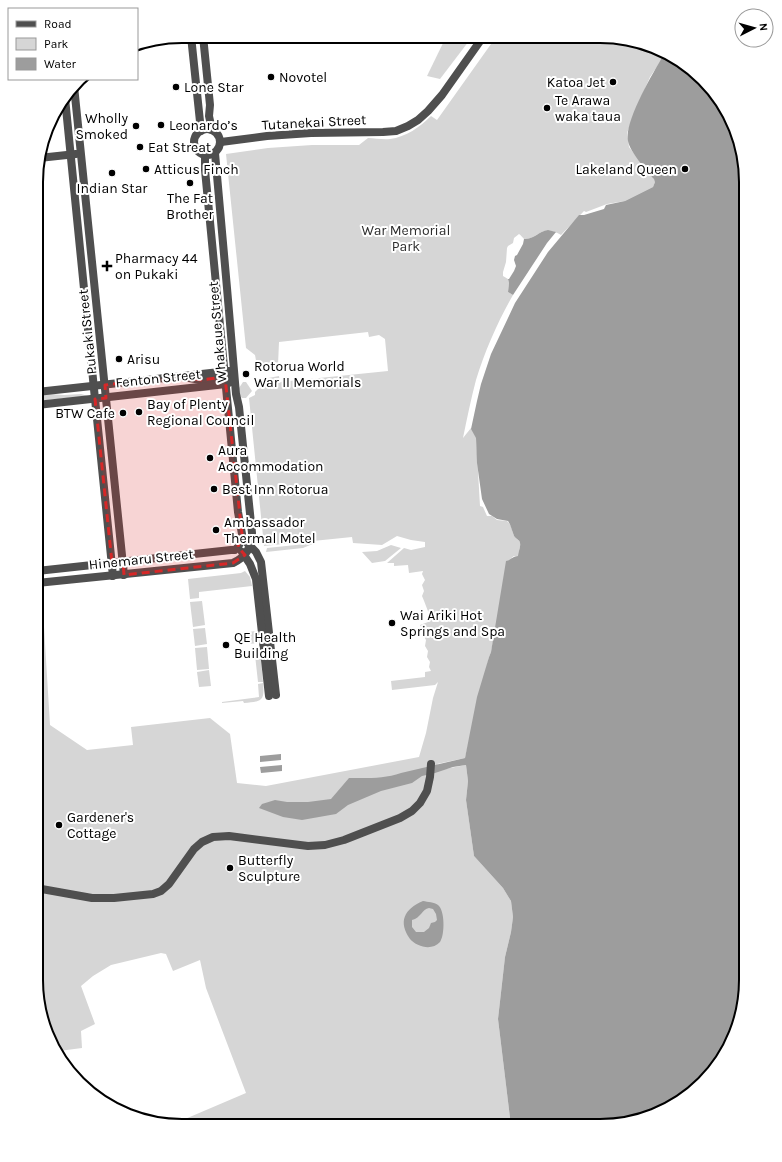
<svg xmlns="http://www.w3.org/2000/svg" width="782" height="1162" viewBox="0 0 782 1162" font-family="Karla,sans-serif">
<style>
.green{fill:#d6d6d6}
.water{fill:#9d9d9d;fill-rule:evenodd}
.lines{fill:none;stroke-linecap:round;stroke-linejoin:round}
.street{stroke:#4f4f4f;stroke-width:8}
.marked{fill:#d62828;fill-opacity:0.2;stroke:#d62828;stroke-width:3;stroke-dasharray:8 5;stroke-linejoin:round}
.poi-dot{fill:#000;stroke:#fff;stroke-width:1.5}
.labels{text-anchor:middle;stroke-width:4;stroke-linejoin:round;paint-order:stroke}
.poi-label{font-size:14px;fill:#000;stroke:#fff;text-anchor:start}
.street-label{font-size:14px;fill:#000;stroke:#fff}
.park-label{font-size:14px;fill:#2d2d2d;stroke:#fff}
.rim{fill:none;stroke:#000;stroke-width:2}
</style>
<rect width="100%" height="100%" fill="#fff"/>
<g class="green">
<polygon points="446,37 472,37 440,79 427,76"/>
<path d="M496,37H619L664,56L650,77L637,107L627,133L629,147L655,180V182L653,187L625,201L607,204L586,212L584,211L561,235C556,232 551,230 545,231C540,231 529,242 524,239C522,237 521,235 519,234L514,238L513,243L508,246L507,248L506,262L503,272V276L508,279L509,283L508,292L513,295C498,321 485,351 476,380C471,399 467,418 463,438L471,428L476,437L480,506L483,507L487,516H492L497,520L507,521C512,525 512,531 514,536C516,539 520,540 520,543C521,547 518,552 518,556H514L509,560L491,652L489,657L486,669L465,758L437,764L445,769L466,765L468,781L466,800L474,856L503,888L511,901L513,917L511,932L505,957L498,1019L511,1126L171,1125L246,1093L206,988L200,960L173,971L166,954L161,953L111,965L93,976L81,986L95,1024L81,1031L82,1048L59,1051L47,1036L36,980L37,594H42L50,725L87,750L133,745L131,727L210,718L230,734L237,783L266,786L419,757L426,733L433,698L438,682L435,685L392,690L391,681L425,677V672L431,671L429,667L430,662L427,657L428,651L425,646L426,640L423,635V630L420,625L428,622L430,616C427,609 425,603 422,596L424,591L422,585L425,580L422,574L423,571L409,573L408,565L394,566V563H387L404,548L411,550L425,547V542L411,540L397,536L382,545L353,543L352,537L264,546L249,398L255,395V392L259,388L258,380L279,376L280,382L388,371L385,339L379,335L369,337L368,332L279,342L278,365L268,367L262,365L257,366L255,355L246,348L226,154L268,148L312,145H359L368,138C375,138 383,140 390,139C406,137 420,127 431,116L437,120Z"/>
<polygon points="243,382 246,382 252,391 246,398 242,398 240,396 239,388"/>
<polygon points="50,394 64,395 81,394 88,396 37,401 37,395"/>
<polygon points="315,543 303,548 266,552 267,548"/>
<polygon points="391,545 401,548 385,561 372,563 362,552 377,551"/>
<polygon points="245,571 250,577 252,586 199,592 199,598 190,599 188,579 241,573"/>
<polygon points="202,601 205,625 193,627 190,602"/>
<polygon points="205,628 207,644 195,646 193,629"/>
<polygon points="256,631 258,643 249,644 247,632"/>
<polygon points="207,647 209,669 197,670 195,648"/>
<polygon points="259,654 259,659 261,659 263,682 258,682 255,655"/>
<polygon points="209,670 211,686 199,687 197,672"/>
<path d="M263,683C265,702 261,701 244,703L243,701L222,703V702L259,697L258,684Z"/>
</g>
<g class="water">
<path d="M663,56L689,66L735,126L746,182V990L721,1061L689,1096L656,1115L600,1126H511L498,1019L505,957L511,932L513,917L511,901L503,888L474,856L466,800L468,781L466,765L453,767L435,773L422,776L412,783L381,791L348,805L336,814L302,820L283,817L259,808L262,804L275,800L287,802H308L331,799L349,778C366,778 384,779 401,773L465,758L477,697L489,657L491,652L506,561C511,560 513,556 518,556C518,552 521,547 520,543C520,540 516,539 514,536C512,531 511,525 508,521L497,519L489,514L482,499L477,463L476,438L471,429L477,401L481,384L491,354L515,303L548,252L579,215H584L604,209L606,205L625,201L653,187L655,182L654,179C647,171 630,152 628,141C624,122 653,73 663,56Z"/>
<path d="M548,230L556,232L547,243L513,295L508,292L509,283L508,279H509L514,271L516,266L514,260L515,256L517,255L523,244L524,239C533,240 539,231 548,230Z"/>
<polygon points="281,754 281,760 260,762 260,756"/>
<polygon points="282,765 282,771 261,773 260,767"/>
<path d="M423,901C428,902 434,902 438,905C445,910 445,935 440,942C432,951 417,947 410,939C398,922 404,909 423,901ZM429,908L433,909L436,914L437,920L435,922L431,923L429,928L424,932H416L412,927V920C421,918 422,909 429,908Z"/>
</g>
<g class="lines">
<g class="street">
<polyline points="191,36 201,131"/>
<polyline points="203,36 210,105 209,116 212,130"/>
<polyline points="74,86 124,575"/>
<polyline points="65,98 95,399 113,576"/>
<circle cx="207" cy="142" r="13"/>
<polyline points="221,142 267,136 311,133 383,132 396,131 408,126 418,120 428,111 442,95 483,37"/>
<polyline points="205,155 205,170 238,512 242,534 242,539 238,547"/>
<polyline points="39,158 76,154"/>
<polyline points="189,378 201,380 229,377"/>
<polyline points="37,392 229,371"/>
<polyline points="37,405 226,384 231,382"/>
<polyline points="247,543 256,552 261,562 276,695"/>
<polyline points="242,552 250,564 256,579 269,696"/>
<polyline points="37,571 231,550 235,550 238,547"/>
<path d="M37,583L233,563C246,557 252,547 252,533L239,407L236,394L227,288L215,153"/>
<polyline points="36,888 92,898 114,898 153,894 161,891 169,884 194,849 202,842 213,837 229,836 308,846 325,845 344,840 400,818 412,811 420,803 427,791 430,777 431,764"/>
</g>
</g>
<path class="marked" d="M181,376L201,380L225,377L242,534L238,547L245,555L233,563L124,575L123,562L112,563L95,399L106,398L105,385Z"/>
<g class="poi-dot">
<circle cx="271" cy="77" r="4"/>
<circle cx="613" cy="82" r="4"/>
<circle cx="176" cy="87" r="4"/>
<circle cx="547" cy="108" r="4"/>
<circle cx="161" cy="125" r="4"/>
<circle cx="136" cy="126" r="4"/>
<circle cx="140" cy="147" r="4"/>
<circle cx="146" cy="169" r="4"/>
<circle cx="685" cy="169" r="4"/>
<circle cx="112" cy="173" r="4"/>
<circle cx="190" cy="183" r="4"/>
<path d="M105 260h4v4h4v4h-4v4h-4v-4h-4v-4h4z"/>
<circle cx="119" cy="359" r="4"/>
<circle cx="246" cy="374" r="4"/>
<circle cx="139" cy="412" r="4"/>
<circle cx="123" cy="413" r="4"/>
<circle cx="210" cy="458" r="4"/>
<circle cx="214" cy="489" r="4"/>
<circle cx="216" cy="530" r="4"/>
<circle cx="392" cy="623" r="4"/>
<circle cx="226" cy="645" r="4"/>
<circle cx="59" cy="825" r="4"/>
<circle cx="230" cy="868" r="4"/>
</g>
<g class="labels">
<g class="poi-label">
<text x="279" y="82">Novotel</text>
<text x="605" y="87" text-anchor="end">Katoa Jet</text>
<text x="184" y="92">Lone Star</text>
<text x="555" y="105">Te Arawa<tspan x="555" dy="16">waka taua</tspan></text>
<text x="128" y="123" text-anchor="end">Wholly<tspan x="128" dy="16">Smoked</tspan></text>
<text x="169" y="130">Leonardo’s</text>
<text x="148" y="152">Eat Streat</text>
<text x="154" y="174">Atticus Finch</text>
<text x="677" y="174" text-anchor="end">Lakeland Queen</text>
<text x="112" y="193" text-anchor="middle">Indian Star</text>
<text x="190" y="203" text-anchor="middle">The Fat<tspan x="190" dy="16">Brother</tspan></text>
<text x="115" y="263">Pharmacy 44<tspan x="115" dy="16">on Pukaki</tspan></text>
<text x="127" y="364">Arisu</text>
<text x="254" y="371">Rotorua World<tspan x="254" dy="16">War II Memorials</tspan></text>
<text x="147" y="409">Bay of Plenty<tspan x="147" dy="16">Regional Council</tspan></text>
<text x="115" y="418" text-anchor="end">BTW Cafe</text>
<text x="218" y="455">Aura<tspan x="218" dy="16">Accommodation</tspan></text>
<text x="222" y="494">Best Inn Rotorua</text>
<text x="224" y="527">Ambassador<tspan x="224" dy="16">Thermal Motel</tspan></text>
<text x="400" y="620">Wai Ariki Hot<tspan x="400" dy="16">Springs and Spa</tspan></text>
<text x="234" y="642">QE Health<tspan x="234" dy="16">Building</tspan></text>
<text x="67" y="822">Gardener's<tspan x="67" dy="16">Cottage</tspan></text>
<text x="238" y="865">Butterfly<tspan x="238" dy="16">Sculpture</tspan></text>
</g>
<g class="street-label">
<text transform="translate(314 122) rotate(-3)" y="5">Tutanekai Street</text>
<text transform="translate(87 332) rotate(-96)" y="5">Pukaki Street</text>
<text transform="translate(217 332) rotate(-95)" y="5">Whakaue Street</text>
<text transform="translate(158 378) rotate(-6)" y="5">Fenton Street</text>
<text transform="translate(141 559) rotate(-6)" y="5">Hinemaru Street</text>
</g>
<g class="park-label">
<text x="406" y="235">War Memorial<tspan x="406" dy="16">Park</tspan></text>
</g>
</g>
<path d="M0 0H782V1162H0ZM182 43H600A139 139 0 0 1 739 182V980A139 139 0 0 1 600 1119H182A139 139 0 0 1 43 980V182A139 139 0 0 1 182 43Z" fill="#fff" fill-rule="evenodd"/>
<path class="rim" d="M182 43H600A139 139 0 0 1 739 182V980A139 139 0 0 1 600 1119H182A139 139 0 0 1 43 980V182A139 139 0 0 1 182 43Z"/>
<rect x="8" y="8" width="130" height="72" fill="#ffffff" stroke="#999999"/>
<rect x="16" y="21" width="20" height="6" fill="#4f4f4f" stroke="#999999"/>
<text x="44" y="28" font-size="12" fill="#000000">Road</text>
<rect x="16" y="38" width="20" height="12" fill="#d6d6d6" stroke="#999999"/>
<text x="44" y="48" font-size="12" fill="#000000">Park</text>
<rect x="16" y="58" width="20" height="12" fill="#9d9d9d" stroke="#999999"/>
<text x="44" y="68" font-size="12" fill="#000000">Water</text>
<g transform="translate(754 28) rotate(84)"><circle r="19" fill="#ffffff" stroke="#999999"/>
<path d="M0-3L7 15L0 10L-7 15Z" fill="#000000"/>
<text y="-6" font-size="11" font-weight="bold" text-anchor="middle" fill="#000000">N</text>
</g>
</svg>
